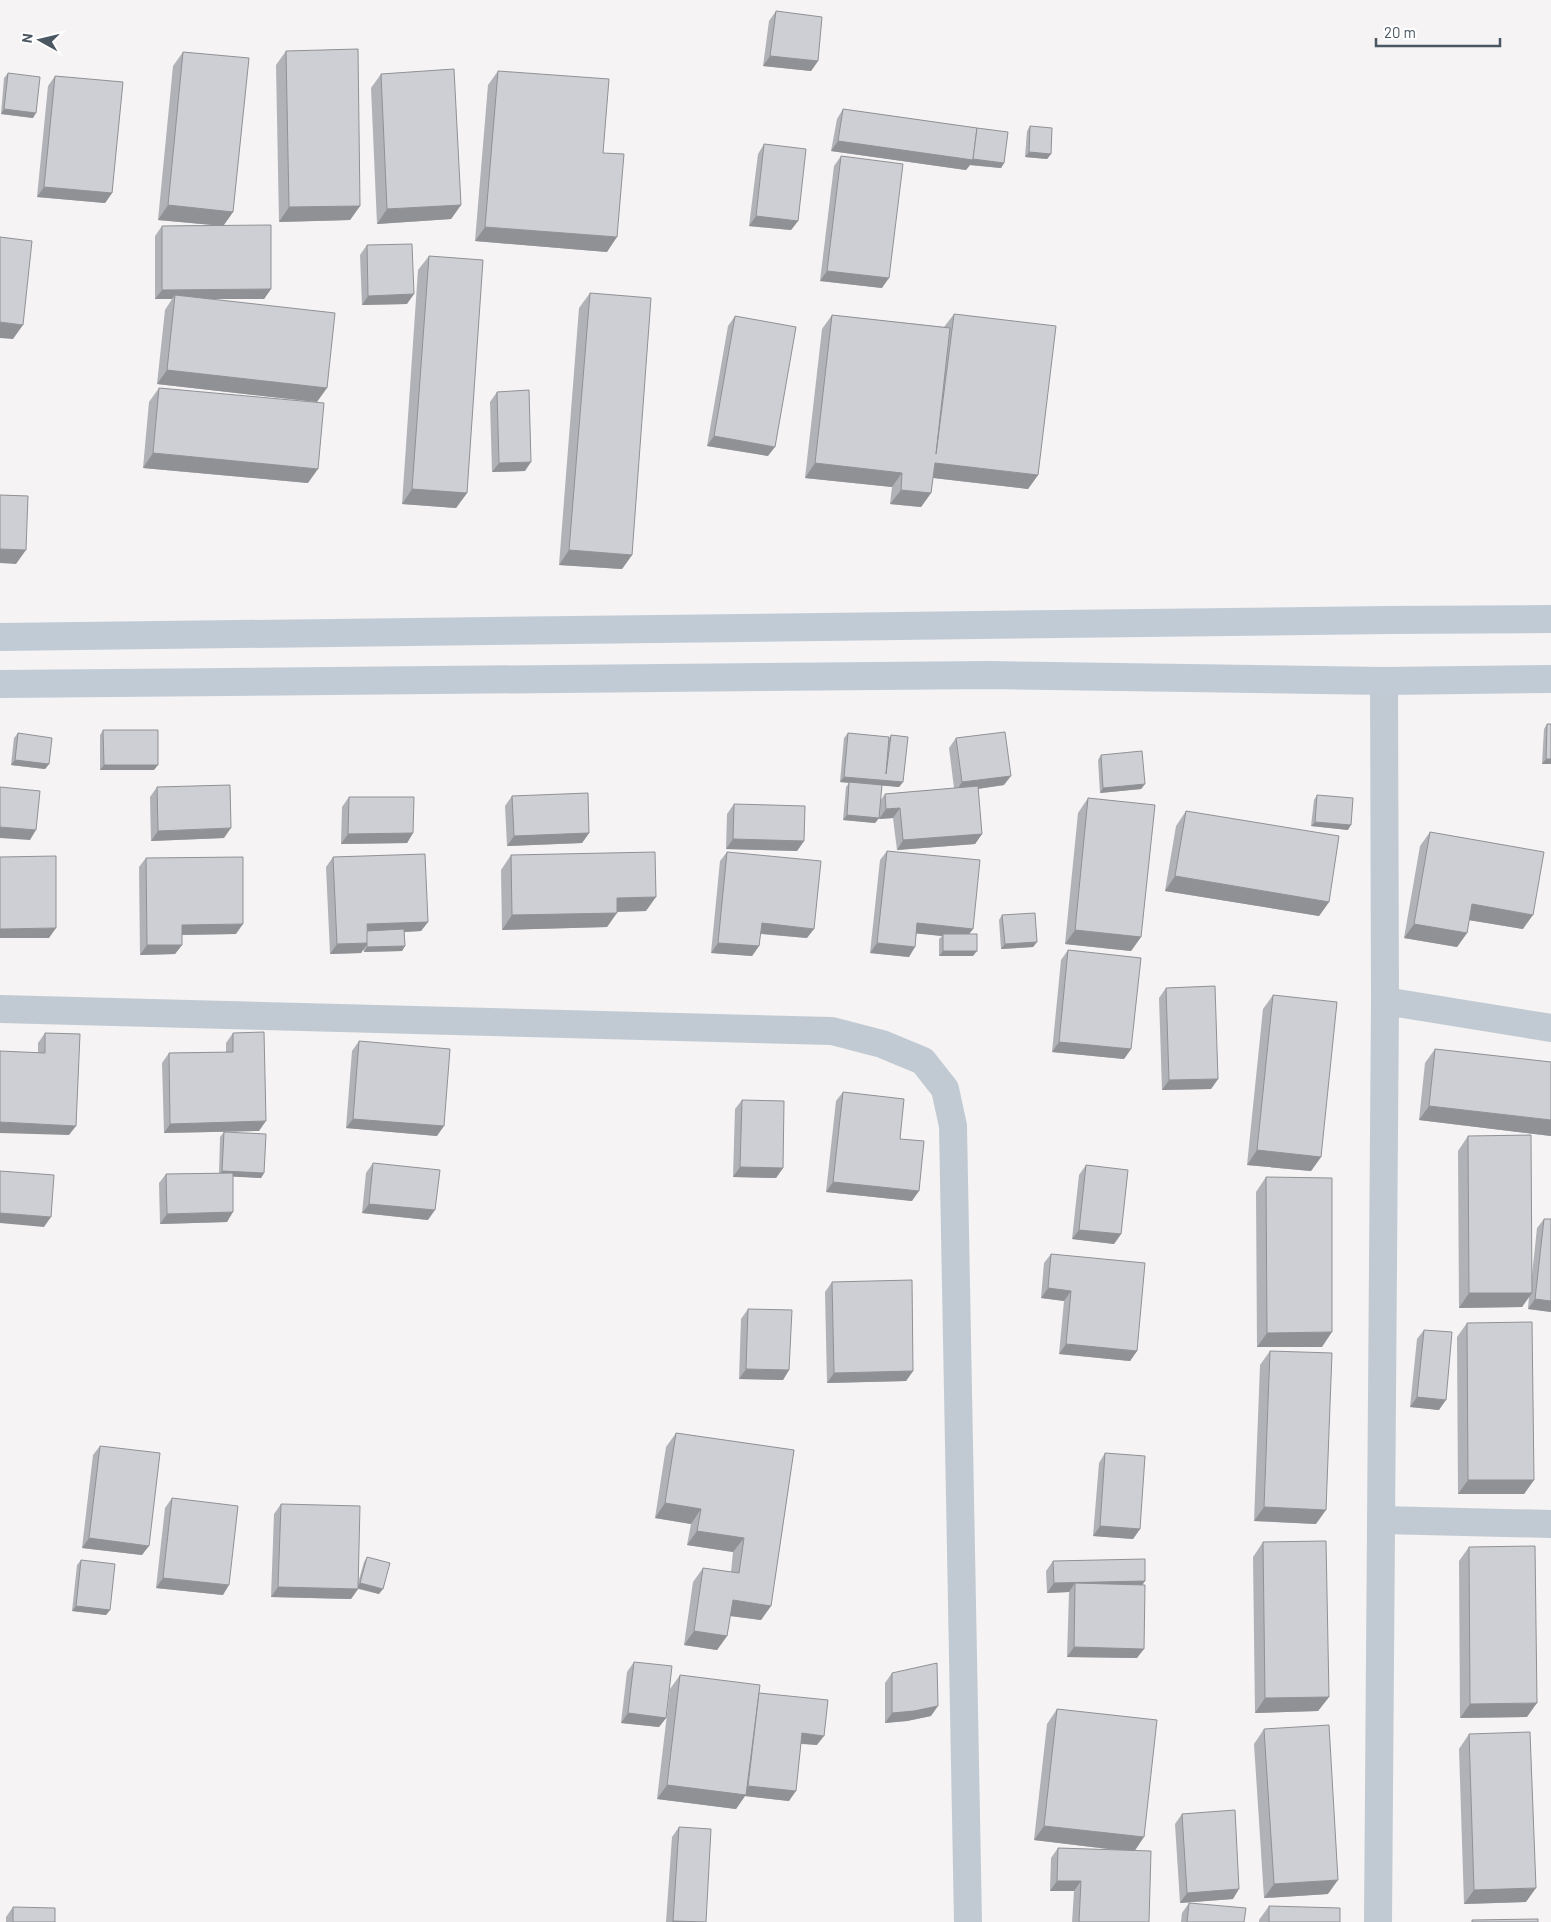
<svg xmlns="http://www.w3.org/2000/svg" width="1551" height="1922" viewBox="0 0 1551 1922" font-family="Barlow,sans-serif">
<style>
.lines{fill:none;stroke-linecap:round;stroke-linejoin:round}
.street{stroke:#c1cad2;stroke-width:28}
.secondary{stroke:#c1cbd6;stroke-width:28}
.wall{fill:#b0b2b7}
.shaded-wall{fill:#909195}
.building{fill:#cdcfd5;stroke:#909195}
</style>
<rect width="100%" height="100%" fill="#f5f3f3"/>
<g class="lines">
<g class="street">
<polyline points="1385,1001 1551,1028"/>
<polyline points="0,1009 832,1031 882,1044 923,1061 945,1089 953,1126 968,1922"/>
<polyline points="1381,1520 1551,1524"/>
<polyline points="1378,1922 1385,1001 1384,681"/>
</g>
<g class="secondary">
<polyline points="0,637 1387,620 1551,619"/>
<polyline points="0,684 990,675 1384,681 1551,679"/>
</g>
</g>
<g class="wall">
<polygon points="776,11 818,61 811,71 763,66 769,21"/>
<polygon points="286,51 360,206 350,220 279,222 276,65"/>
<polygon points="183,52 233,212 224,225 271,289 264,299 208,299 317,402 157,384 165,310 172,299 155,299 155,236 162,226 214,225 158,220 173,66"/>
<polygon points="498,71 603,153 607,252 475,241 488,85"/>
<polygon points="8,73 33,118 1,114 4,78"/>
<polygon points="381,74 461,205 451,219 377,224 371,88"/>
<polygon points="55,76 112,193 105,203 37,197 48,86"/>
<polygon points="843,109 977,128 1004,163 1001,168 970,165 966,170 831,151 837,119"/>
<polygon points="1030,126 1051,154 1047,159 1025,157 1027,131"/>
<polygon points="764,144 798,221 791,230 749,226 758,154"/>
<polygon points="841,156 882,288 820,281 834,166"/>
<polygon points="367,245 407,304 362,305 360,255"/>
<polygon points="429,256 467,493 456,508 402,504 418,270"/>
<polygon points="590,293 632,555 622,569 559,565 579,308"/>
<polygon points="954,314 1038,475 1028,489 933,478 931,493 921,507 890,504 892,487 805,478 822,329 832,315 944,327"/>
<polygon points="735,316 768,456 707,446 728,326"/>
<polygon points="159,388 308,483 143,468 149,402"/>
<polygon points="497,392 525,471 492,472 490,402"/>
<polygon points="1547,724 1551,764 1542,764 1544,729"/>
<polygon points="103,730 154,770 100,770 100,735"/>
<polygon points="18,733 49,764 45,769 11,765 14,738"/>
<polygon points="848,733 889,738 891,735 903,782 899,787 881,785 880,801 885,794 954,788 949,748 956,738 1004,785 978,789 982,834 975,844 897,850 893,818 879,819 879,816 879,818 875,823 843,820 846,787 849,783 840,782 844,738"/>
<polygon points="1101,755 1145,784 1141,789 1100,793 1098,760"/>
<polygon points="157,787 224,838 151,841 150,797"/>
<polygon points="1317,795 1348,830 1311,826 1314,800"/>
<polygon points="512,796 589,833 582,843 507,846 505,806"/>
<polygon points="349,797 413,833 407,843 341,844 342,807"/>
<polygon points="1088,798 1141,937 1131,951 1065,944 1078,813"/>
<polygon points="734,804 804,841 797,851 726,849 727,814"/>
<polygon points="1186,811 1329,902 1319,916 1165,891 1176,826"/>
<polygon points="1430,832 1523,929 1469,920 1467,933 1457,947 1404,938 1420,846"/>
<polygon points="887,851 973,929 969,934 973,956 939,956 939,939 942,936 917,933 909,957 870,953 880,860"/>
<polygon points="727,852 807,938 760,934 759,946 752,956 711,953 720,861"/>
<polygon points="511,855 646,911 617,912 607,927 502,930 501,870"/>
<polygon points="333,857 428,922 421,931 404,932 405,946 402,951 364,952 363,949 361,953 330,954 326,867"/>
<polygon points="146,858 236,934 182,935 182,945 175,954 140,955 139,867"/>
<polygon points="1002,915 1037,942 1033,947 1001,949 999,920"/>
<polygon points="1068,950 1131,1049 1124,1059 1052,1052 1061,960"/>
<polygon points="1166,988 1218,1079 1211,1089 1162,1090 1159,998"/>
<polygon points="1273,995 1321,1157 1311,1171 1247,1165 1263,1009"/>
<polygon points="45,1033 69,1135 38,1053 38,1043"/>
<polygon points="233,1033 259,1131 164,1133 162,1063 169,1053 226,1052 226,1043"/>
<polygon points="359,1041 437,1136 346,1128 352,1051"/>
<polygon points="1435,1049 1551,1062 1551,1136 1419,1120 1425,1063"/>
<polygon points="843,1092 900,1139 912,1201 826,1192 836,1101"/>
<polygon points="742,1100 783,1168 776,1178 733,1177 735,1109"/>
<polygon points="224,1132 264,1173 261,1178 233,1176 227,1222 160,1224 159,1183 166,1174 219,1173 220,1137"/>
<polygon points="1468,1136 1532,1275 1537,1228 1544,1219 1551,1219 1551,1312 1528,1309 1529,1296 1522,1307 1459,1308 1458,1151"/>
<polygon points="373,1163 428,1220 362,1213 366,1173"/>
<polygon points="1086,1165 1121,1234 1114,1244 1072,1239 1079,1175"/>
<polygon points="1266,1177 1322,1347 1257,1347 1256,1192"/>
<polygon points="1051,1254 1137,1351 1130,1361 1059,1354 1064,1301 1041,1298 1044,1263"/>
<polygon points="832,1282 913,1371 906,1381 827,1383 825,1292"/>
<polygon points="748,1309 789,1370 783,1380 739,1379 741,1319"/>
<polygon points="1467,1323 1534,1480 1524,1494 1458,1494 1457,1337"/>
<polygon points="1424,1330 1439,1410 1410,1407 1417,1339"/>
<polygon points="1270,1351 1316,1524 1254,1521 1260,1365"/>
<polygon points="676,1433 794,1450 771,1606 761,1620 730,1616 727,1636 717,1650 684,1645 693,1582 703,1568 731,1572 733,1552 687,1545 691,1524 655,1518 666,1447"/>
<polygon points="100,1446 142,1555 82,1548 93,1455"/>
<polygon points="1105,1453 1140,1529 1133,1539 1093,1536 1099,1463"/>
<polygon points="172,1498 223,1595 156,1588 165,1508"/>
<polygon points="281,1504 358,1583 364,1562 367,1557 379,1594 358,1589 351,1599 271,1597 274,1514"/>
<polygon points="1263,1542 1329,1697 1318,1711 1255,1713 1253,1557"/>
<polygon points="1469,1547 1527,1717 1460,1718 1459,1561"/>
<polygon points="81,1560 110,1610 106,1615 72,1611 77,1565"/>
<polygon points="1053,1561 1145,1581 1142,1585 1137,1658 1067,1657 1069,1592 1047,1593 1046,1571"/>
<polygon points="634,1662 666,1718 659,1727 621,1723 627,1672"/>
<polygon points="892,1673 931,1716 907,1721 885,1723 885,1683"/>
<polygon points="680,1675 759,1693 817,1745 801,1744 789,1801 745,1796 736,1809 657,1799 670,1689"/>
<polygon points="1057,1709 1135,1850 1149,1922 1072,1922 1074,1891 1050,1891 1051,1858 1058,1848 1116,1850 1034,1840 1047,1724"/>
<polygon points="1264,1729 1328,1894 1264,1898 1254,1744"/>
<polygon points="1469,1734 1526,1902 1464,1904 1459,1749"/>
<polygon points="1182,1814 1233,1899 1180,1903 1175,1824"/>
<polygon points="679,1827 706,1922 666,1922 672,1837"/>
<polygon points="1189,1903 1244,1922 1181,1922 1182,1913"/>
<polygon points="1269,1906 1340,1922 1259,1922 1259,1920"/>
<polygon points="13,1907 55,1922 6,1922 6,1917"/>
</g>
<g class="shaded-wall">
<polygon points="770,56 818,61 811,71 763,66"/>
<polygon points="4,109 36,113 33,118 1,114"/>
<polygon points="838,141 973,159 1004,163 1001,168 970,165 966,170 831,151"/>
<polygon points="1029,152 1051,154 1047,159 1025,157"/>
<polygon points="44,187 112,193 105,203 37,197"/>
<polygon points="168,205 233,212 223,226 158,220"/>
<polygon points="461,205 451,219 377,224 387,209"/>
<polygon points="360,206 350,220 279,222 289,207"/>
<polygon points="756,216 798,221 791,230 749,226"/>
<polygon points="485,227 617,237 607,252 475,241"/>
<polygon points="827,271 889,278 882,288 820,281"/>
<polygon points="271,289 264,299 175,299 175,295 172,299 155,299 162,290"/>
<polygon points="414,294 407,304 362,305 368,296"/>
<polygon points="0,322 23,325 13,339 0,338"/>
<polygon points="167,370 327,388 317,402 157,384"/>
<polygon points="714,436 775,447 768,456 707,446"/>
<polygon points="153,453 318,469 308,483 143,468"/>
<polygon points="531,462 525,471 492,472 499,463"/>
<polygon points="815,463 902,473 892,487 805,478"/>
<polygon points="935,463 1038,475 1028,489 925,477"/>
<polygon points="412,489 467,493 456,508 402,504"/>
<polygon points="901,490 931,493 921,507 890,504"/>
<polygon points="0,549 26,550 16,564 0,563"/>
<polygon points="569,550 632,555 622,569 559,565"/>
<polygon points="1546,759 1551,759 1551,764 1542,764"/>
<polygon points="15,760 49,764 45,769 11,765"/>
<polygon points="104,765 158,765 154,770 100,770"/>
<polygon points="1011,776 1004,785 955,792 962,782"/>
<polygon points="844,777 903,782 899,787 840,782"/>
<polygon points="1145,784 1141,789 1100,793 1103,788"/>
<polygon points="900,808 893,818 879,819 886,809"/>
<polygon points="847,815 879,818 875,823 843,820"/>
<polygon points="1315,822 1351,825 1348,830 1311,826"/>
<polygon points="0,827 36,830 30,840 0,838"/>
<polygon points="231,828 224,838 151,841 158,831"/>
<polygon points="413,833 407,843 341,844 348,834"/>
<polygon points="589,833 582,843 507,846 514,836"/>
<polygon points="982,834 975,844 897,850 903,840"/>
<polygon points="733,839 804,841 797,851 726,849"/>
<polygon points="1175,876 1329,902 1319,916 1165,891"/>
<polygon points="656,897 646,911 607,912 617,898"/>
<polygon points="1472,904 1533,915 1523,929 1462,919"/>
<polygon points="617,913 607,927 502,930 512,915"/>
<polygon points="428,922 421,931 367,934 367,924"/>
<polygon points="762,923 814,929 807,938 755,933"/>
<polygon points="917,923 973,929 966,938 943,934 942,936 911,933"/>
<polygon points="243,924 236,934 175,935 182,925"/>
<polygon points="1414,924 1467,933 1457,947 1404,938"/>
<polygon points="56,928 49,938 0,938 0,929"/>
<polygon points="1075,930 1141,937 1131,951 1065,944"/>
<polygon points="1037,942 1033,947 1001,949 1005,944"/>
<polygon points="368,943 361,953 330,954 337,944"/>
<polygon points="718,943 759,946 752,956 711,953"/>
<polygon points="877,943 915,947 909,957 870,953"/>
<polygon points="147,945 182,945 175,954 140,955"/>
<polygon points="405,946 402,951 364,952 367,947"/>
<polygon points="943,951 977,951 973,956 939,956"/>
<polygon points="1059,1042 1131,1049 1124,1059 1052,1052"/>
<polygon points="1218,1079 1211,1089 1162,1090 1169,1080"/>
<polygon points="1429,1106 1551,1120 1551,1136 1419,1120"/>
<polygon points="353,1119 444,1126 437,1136 346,1128"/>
<polygon points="266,1121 259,1131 164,1133 170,1124"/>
<polygon points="0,1122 76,1126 69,1135 0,1133"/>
<polygon points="1257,1150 1321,1157 1311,1171 1247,1165"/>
<polygon points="740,1167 783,1168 776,1178 733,1177"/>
<polygon points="222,1171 264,1173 261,1178 219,1176"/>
<polygon points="833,1182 919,1191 912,1201 826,1192"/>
<polygon points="369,1204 435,1210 428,1220 362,1213"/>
<polygon points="233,1212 227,1222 160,1224 167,1214"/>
<polygon points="0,1213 51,1217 44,1227 0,1223"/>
<polygon points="1079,1230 1121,1234 1114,1244 1072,1239"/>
<polygon points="1048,1288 1071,1291 1064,1301 1041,1298"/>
<polygon points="1469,1293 1532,1293 1522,1307 1459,1308"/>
<polygon points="1535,1299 1551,1301 1551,1312 1528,1309"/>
<polygon points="1332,1332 1322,1347 1257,1347 1267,1333"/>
<polygon points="1066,1344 1137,1351 1130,1361 1059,1354"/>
<polygon points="746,1369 789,1370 783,1380 739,1379"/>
<polygon points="913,1371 906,1381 827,1383 834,1373"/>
<polygon points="1417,1397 1446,1400 1439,1410 1410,1407"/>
<polygon points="1468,1480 1534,1480 1524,1494 1458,1494"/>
<polygon points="665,1503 701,1509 691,1524 655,1518"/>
<polygon points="1264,1507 1326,1510 1316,1524 1254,1521"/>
<polygon points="1100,1526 1140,1529 1133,1539 1093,1536"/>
<polygon points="697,1531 744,1538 733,1552 687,1545"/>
<polygon points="89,1538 149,1546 142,1555 82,1548"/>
<polygon points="163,1578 229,1585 223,1595 156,1588"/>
<polygon points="1145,1581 1138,1591 1075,1583 1069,1592 1047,1593 1054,1583"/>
<polygon points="360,1583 383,1589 379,1594 357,1588"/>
<polygon points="278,1587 358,1589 351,1599 271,1597"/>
<polygon points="733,1600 771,1606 761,1620 723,1615"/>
<polygon points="76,1606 110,1610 106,1615 72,1611"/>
<polygon points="694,1631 727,1636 717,1650 684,1645"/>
<polygon points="1074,1647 1144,1649 1137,1658 1067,1657"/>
<polygon points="1329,1697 1318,1711 1255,1713 1265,1698"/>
<polygon points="1537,1703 1527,1717 1460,1718 1470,1704"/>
<polygon points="938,1706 931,1716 907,1721 885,1723 892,1713"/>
<polygon points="628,1713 666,1718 659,1727 621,1723"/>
<polygon points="802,1733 824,1736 817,1745 795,1743"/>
<polygon points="667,1785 743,1794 748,1786 796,1791 789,1801 745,1796 736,1809 657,1799"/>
<polygon points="1044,1826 1144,1837 1134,1852 1034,1840"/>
<polygon points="1338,1880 1328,1894 1264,1898 1274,1884"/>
<polygon points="1057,1881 1081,1881 1074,1891 1050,1891"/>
<polygon points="1536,1888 1526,1902 1464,1904 1474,1890"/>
<polygon points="1239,1889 1233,1899 1180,1903 1187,1893"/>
<polygon points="673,1921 697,1922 672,1922"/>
</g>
<g class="building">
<polygon points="776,11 822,17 818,61 770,56"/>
<polygon points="358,49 360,206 289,207 286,51"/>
<polygon points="183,52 249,58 233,212 168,205"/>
<polygon points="454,69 461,205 387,209 381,74"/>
<polygon points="498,71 609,79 603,153 624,154 617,237 485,227"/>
<polygon points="8,73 40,77 36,113 4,109"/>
<polygon points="55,76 123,82 112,193 44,187"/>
<polygon points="843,109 977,128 973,160 838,141"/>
<polygon points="1030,126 1052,128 1051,154 1029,152"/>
<polygon points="977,128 1008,132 1004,163 973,159"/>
<polygon points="764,144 806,149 798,221 756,216"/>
<polygon points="841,156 903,164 889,278 827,271"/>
<polygon points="271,225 271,289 162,290 162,226"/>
<polygon points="0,237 32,241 23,325 0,322"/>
<polygon points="412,244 414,294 368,296 367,245"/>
<polygon points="429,256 483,260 467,493 412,489"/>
<polygon points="590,293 651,298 632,555 569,550"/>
<polygon points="175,295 335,313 327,388 167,370"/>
<polygon points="954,314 1056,326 1038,475 935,463 931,493 901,490 902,473 815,463 832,315 950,328 936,454"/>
<polygon points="735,316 796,327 775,447 714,436"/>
<polygon points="159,388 324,403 318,469 153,453"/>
<polygon points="529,390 531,462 499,463 497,392"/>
<polygon points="0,495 28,496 26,550 0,549"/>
<polygon points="1547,724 1551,724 1551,759 1546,759"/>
<polygon points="103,730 158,730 158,765 104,765"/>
<polygon points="1005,732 1011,776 962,782 956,738"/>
<polygon points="18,733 52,738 49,764 15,760"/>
<polygon points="848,733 889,737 886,774 891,735 908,737 903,782 844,777"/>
<polygon points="1142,751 1145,784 1103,788 1101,755"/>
<polygon points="849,782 882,785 879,818 847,815"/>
<polygon points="230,785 231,828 158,831 157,787"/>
<polygon points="978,786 982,834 903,840 900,808 886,809 885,794"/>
<polygon points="0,787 40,791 36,830 0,827"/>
<polygon points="588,793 589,833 514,836 512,796"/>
<polygon points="1317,795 1353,798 1351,825 1315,822"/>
<polygon points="349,797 414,797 413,833 348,834"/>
<polygon points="1088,798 1155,805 1141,937 1075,930"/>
<polygon points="734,804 805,806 804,841 733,839"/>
<polygon points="1186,811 1339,836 1329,902 1175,876"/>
<polygon points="1430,832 1544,852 1533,915 1472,904 1467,933 1414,924"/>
<polygon points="887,851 980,860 973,929 917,923 915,947 877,943"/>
<polygon points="655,852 656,897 617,898 617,913 512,915 511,855"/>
<polygon points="727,852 821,861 814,929 762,923 759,946 718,943"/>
<polygon points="425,854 428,922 367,924 368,943 337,944 333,857"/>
<polygon points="56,856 56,928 0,929 0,857"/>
<polygon points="243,857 243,924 182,925 182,945 147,945 146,858"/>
<polygon points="1035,913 1037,942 1005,944 1002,915"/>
<polygon points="404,929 405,946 367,947 367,931"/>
<rect x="943" y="934" width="34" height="17"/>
<polygon points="1068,950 1141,958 1131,1049 1059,1042"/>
<polygon points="1215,986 1218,1079 1169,1080 1166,988"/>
<polygon points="1273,995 1337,1002 1321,1157 1257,1150"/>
<polygon points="264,1032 266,1121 170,1124 169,1053 233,1052 233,1033"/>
<polygon points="45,1033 80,1034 76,1126 0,1122 0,1051 45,1053"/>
<polygon points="359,1041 450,1049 444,1126 353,1119"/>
<polygon points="1435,1049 1551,1062 1551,1120 1429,1106"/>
<polygon points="843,1092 904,1099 900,1139 924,1141 919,1191 833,1182"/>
<polygon points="742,1100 784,1101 783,1168 740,1167"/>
<polygon points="224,1132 266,1134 264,1173 222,1171"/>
<polygon points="1531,1135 1532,1293 1469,1293 1468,1136"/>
<polygon points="373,1163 440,1170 435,1210 369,1204"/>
<polygon points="1086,1165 1128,1170 1121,1234 1079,1230"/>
<polygon points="0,1171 54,1175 51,1217 0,1213"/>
<polygon points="233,1173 233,1212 167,1214 166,1174"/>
<polygon points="1266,1177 1332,1178 1332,1332 1267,1333"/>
<polygon points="1544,1219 1551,1219 1551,1301 1535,1299"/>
<polygon points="1051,1254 1145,1263 1137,1351 1066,1344 1071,1291 1048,1288"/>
<polygon points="912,1280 913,1371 834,1373 832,1282"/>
<polygon points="748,1309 792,1310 789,1370 746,1369"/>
<polygon points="1532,1322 1534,1480 1468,1480 1467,1323"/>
<polygon points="1424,1330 1452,1332 1446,1400 1417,1397"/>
<polygon points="1270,1351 1332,1353 1326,1510 1264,1507"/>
<polygon points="676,1433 794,1450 771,1606 733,1600 727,1636 694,1631 703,1568 739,1573 744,1538 697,1531 701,1509 665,1503"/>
<polygon points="100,1446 160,1453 149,1546 89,1538"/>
<polygon points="1105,1453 1145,1456 1140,1529 1100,1526"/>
<polygon points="172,1498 238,1506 229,1585 163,1578"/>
<polygon points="281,1504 360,1506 358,1589 278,1587"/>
<polygon points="1326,1541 1329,1697 1265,1698 1263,1542"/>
<polygon points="1535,1546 1537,1703 1470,1704 1469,1547"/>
<polygon points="367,1557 390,1563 383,1589 360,1583"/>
<polygon points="1145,1559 1145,1581 1054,1583 1053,1561"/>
<polygon points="81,1560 115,1564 110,1610 76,1606"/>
<polygon points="1075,1583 1145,1585 1144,1649 1074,1647"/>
<polygon points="634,1662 672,1666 666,1718 628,1713"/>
<polygon points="937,1663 938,1706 914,1711 892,1713 892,1673"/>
<polygon points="680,1675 760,1685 746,1795 667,1785"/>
<polygon points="759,1693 828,1700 824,1736 802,1733 796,1791 748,1786"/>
<polygon points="1057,1709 1157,1720 1144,1837 1044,1826"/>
<polygon points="1329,1725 1338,1880 1274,1884 1264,1729"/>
<polygon points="1530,1732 1536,1888 1474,1890 1469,1734"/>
<polygon points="1235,1810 1239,1889 1187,1893 1182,1814"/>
<polygon points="679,1827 711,1829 706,1922 673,1921"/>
<polygon points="1058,1848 1151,1851 1149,1922 1079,1922 1081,1881 1057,1881"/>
<polygon points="1189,1903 1246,1908 1244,1922 1187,1922"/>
<polygon points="1269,1906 1340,1908 1340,1922 1269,1922"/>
<polygon points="13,1907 55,1908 55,1922 13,1922"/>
<polygon points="1538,1919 1538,1922 1472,1922 1472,1920"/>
</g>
<g transform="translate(40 40) rotate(278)" stroke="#ffffff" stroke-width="4" paint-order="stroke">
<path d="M0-4L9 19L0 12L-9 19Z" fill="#4a5661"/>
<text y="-8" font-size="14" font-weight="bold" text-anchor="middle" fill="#4a5661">N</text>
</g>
<path d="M1376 38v8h124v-8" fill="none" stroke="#4a5661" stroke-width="2.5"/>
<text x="1384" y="38" font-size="15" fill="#4a5661" stroke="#ffffff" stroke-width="4" paint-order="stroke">20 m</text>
</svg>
